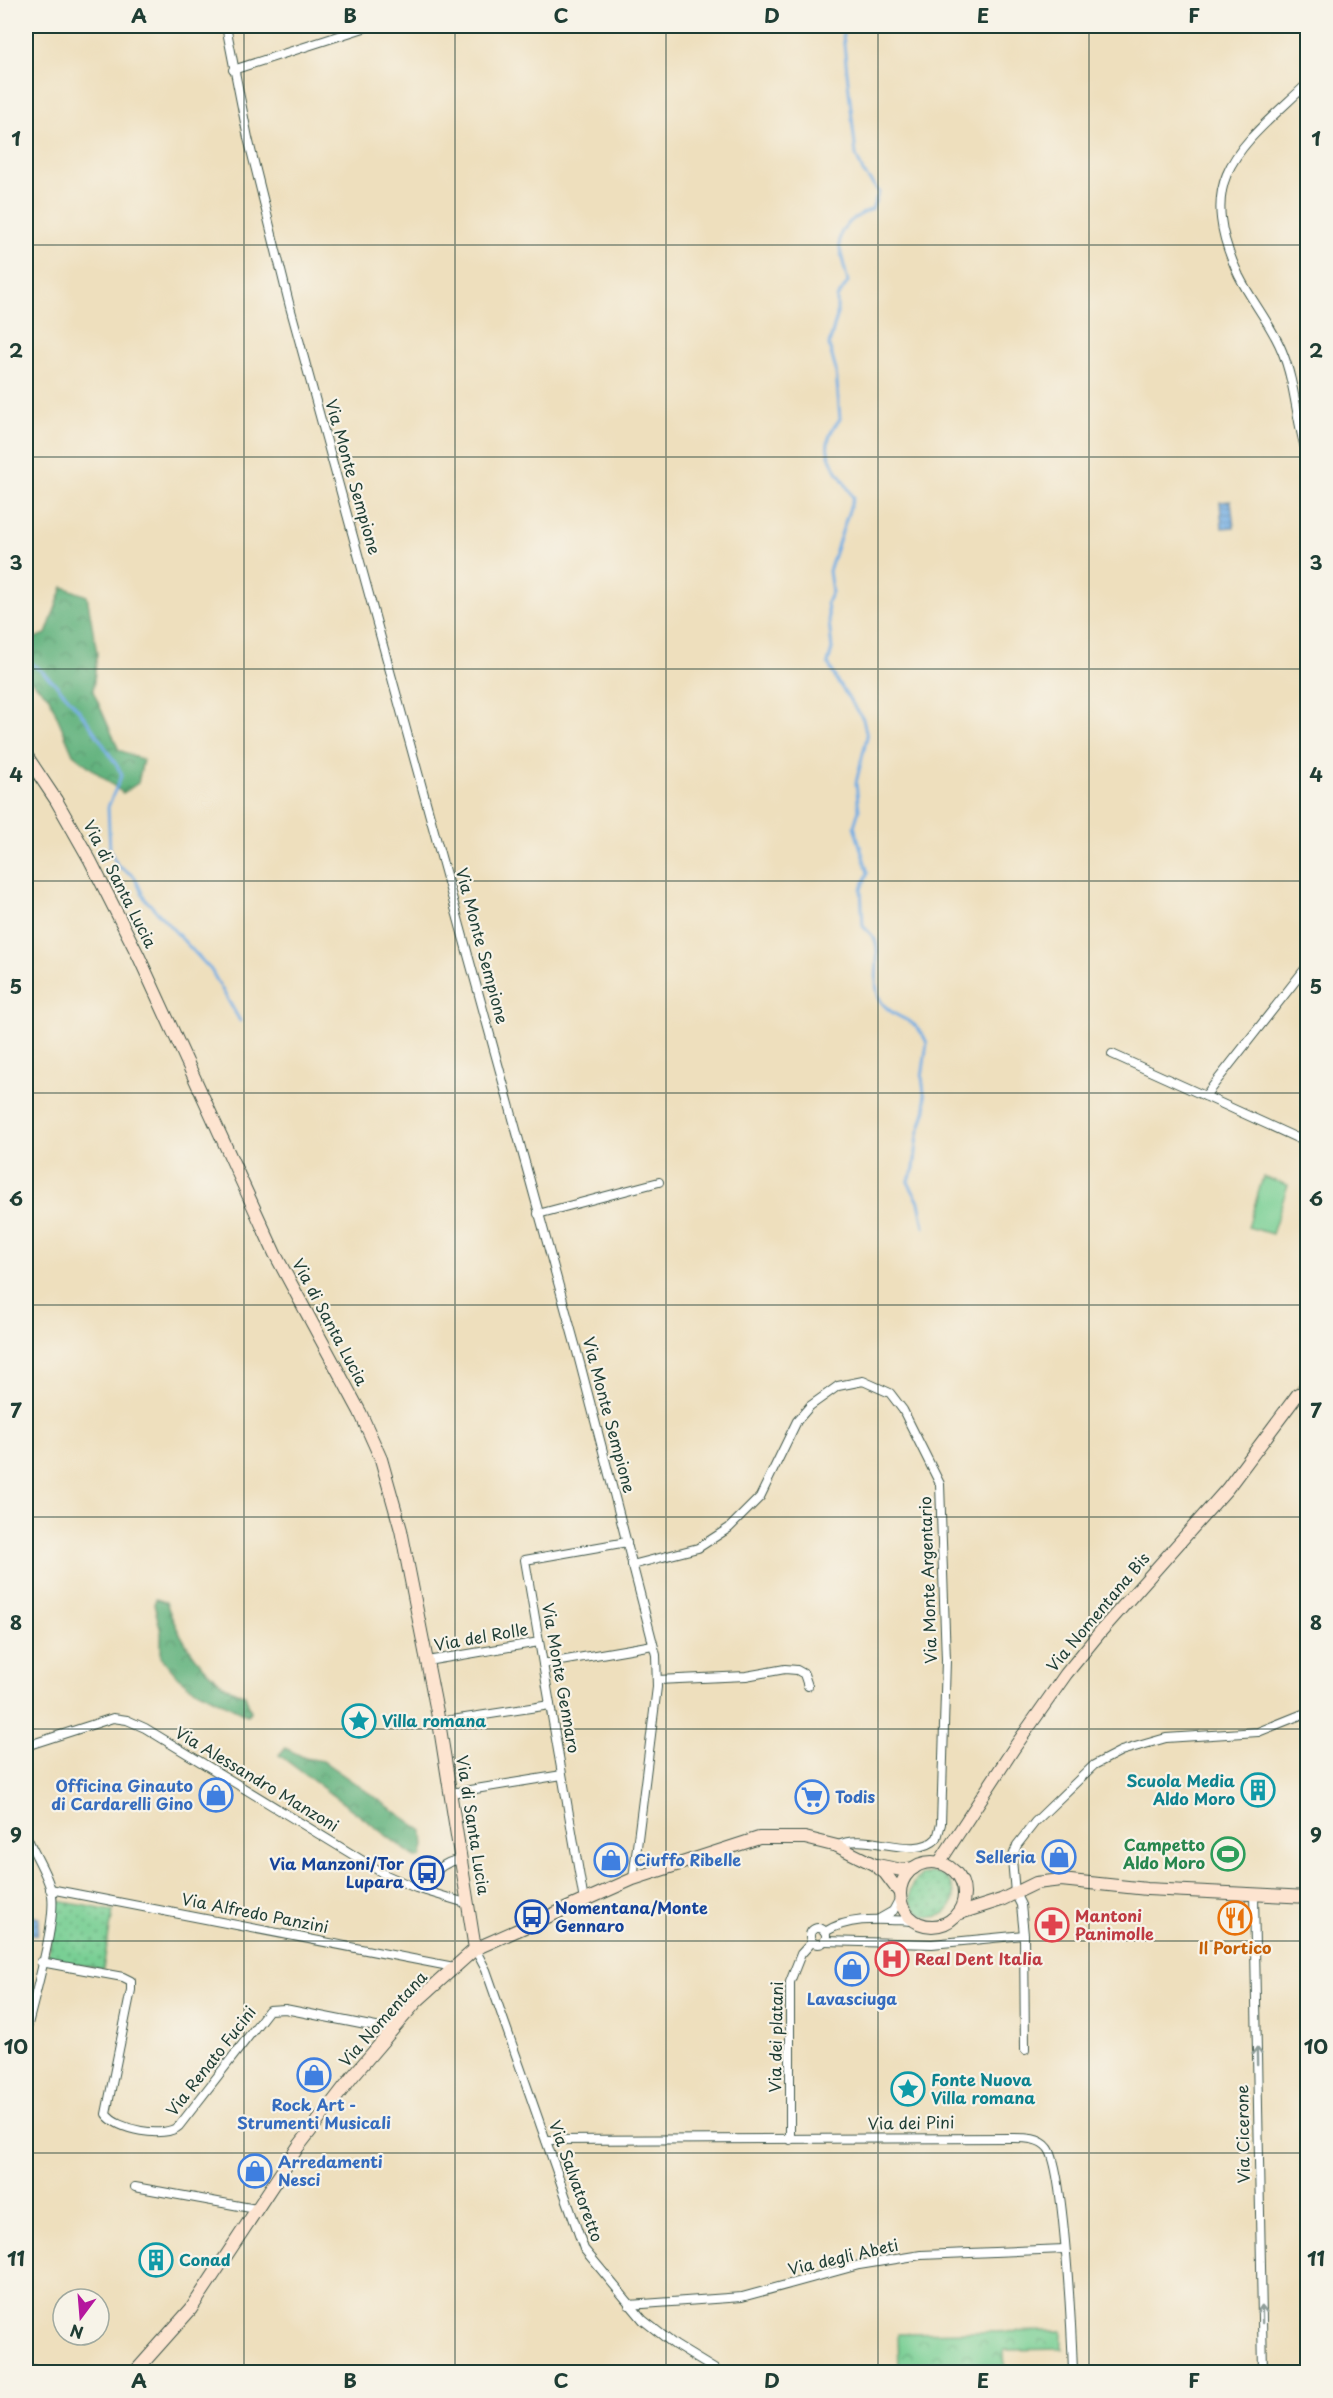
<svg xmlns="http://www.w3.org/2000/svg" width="1333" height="2398" viewBox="0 0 1333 2398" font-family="'Playpen Sans',sans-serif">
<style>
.grass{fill:url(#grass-dots);stroke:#4c8664;stroke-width:1.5}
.forest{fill:url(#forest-crowns);stroke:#407859;stroke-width:1.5}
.park{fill:url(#park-crowns);stroke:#4c8664;stroke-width:1.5}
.pitch{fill:#79cf94;stroke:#4c8664;stroke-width:1.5}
.water{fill:url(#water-rules);stroke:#49758c;stroke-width:1.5}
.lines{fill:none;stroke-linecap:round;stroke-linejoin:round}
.stream{stroke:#73ade3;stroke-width:3}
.secondary-tunnel{stroke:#c5bfa2;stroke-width:12;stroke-dasharray:12 6;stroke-linecap:butt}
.street-casing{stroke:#3e5549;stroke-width:10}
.secondary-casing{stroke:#3e5549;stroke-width:14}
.street{stroke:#fff;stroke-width:8}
.secondary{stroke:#fde4d0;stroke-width:12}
.oneway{stroke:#8f9e9a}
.grid{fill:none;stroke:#1f3d34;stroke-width:1.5;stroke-opacity:0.55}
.labels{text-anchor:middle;stroke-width:4.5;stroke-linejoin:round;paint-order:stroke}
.street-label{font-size:16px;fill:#1f3d34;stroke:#f7f3e8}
.culture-label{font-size:16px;font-weight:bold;fill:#0d838f;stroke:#f7f3e8;text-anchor:start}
.shop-label{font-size:16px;font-weight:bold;fill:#366cbe;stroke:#f7f3e8;text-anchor:start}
.leisure-label{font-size:16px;font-weight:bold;fill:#27864d;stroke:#f7f3e8;text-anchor:end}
.transit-label{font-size:16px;font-weight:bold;fill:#164399;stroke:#f7f3e8;text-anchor:end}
.health-label{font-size:16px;font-weight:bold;fill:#be3a42;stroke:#f7f3e8;text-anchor:start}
.food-label{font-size:16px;font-weight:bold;fill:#c56008;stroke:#f7f3e8}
.neatline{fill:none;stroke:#1f3d34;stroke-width:2}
.grid-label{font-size:20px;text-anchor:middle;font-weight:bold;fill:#1f3d34}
</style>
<defs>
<pattern id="grass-dots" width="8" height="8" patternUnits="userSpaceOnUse" patternTransform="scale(1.5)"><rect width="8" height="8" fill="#79cf94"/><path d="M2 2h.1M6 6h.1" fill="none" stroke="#63a97a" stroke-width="1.8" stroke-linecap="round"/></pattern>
<pattern id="forest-crowns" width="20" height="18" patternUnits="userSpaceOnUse" patternTransform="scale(1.5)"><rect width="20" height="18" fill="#62b27e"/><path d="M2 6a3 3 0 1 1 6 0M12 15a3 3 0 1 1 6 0" fill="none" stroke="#509268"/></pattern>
<pattern id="park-crowns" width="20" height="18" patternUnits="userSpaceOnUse" patternTransform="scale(1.5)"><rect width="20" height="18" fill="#79cf94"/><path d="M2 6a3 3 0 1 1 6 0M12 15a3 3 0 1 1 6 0" fill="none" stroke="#63a97a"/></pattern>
<pattern id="water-rules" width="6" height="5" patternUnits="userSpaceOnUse" patternTransform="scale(1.5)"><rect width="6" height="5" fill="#73ade3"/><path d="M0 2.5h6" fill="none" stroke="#5e8eb9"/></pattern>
</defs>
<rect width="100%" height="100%" fill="#f7f3e8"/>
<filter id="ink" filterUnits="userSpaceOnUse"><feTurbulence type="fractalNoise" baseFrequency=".0167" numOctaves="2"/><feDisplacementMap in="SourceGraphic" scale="12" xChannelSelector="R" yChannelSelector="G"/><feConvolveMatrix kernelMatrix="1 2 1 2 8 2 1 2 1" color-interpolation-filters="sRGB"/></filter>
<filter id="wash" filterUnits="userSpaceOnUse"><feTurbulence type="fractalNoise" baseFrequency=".008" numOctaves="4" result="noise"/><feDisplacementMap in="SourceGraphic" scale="24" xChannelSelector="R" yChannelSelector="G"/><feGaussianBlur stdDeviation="1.35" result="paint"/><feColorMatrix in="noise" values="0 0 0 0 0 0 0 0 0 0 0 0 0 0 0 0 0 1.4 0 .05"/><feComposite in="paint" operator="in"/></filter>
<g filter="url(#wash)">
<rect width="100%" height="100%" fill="#eedfbd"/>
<g class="grass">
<circle cx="932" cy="1895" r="22"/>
<polygon points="58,1901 113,1911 103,1969 47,1959"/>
</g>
<g class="forest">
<polygon points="63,587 87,596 97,653 93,691 119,750 143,760 138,783 123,793 73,754 49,697 26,676 26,641 46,634"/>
<path d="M156,1599L166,1602C177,1636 208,1685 245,1695L251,1711L247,1715L191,1687L178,1677L161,1657V1632L154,1604Z"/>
<polygon points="285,1748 305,1758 323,1761 423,1831 424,1847 421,1858 415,1857 279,1755"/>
</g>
<polygon class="park" points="1062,2331 1062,2349 1004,2350 1005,2372 899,2372 898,2333"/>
<polygon class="pitch" points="1263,1177 1288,1185 1272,1234 1248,1227"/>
<g class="water">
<polygon points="1231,501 1234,527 1222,528 1220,502"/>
<polygon points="31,1916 40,1918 37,1935 28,1933"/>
</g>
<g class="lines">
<g class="stream">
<path d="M842,26L856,155L863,172L879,192L872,209C827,229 839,242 848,282L837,298V316L829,345L836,371L840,419C812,452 838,466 853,498L829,571L832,592L827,602L832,649L828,663L837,681L863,719L867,737L856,783L859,810L854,826L868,873L861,889L863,926C866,930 873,935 875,940C882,959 869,988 883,1004C900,1024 913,1013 927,1043L922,1077L926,1109L918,1135L914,1169L908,1182L919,1202L924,1227"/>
<path d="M26,659C69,690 94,729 122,774L108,807L110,851L118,866L134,876L145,899L211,970L240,1021"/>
</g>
</g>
</g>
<g filter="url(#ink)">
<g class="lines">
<polyline class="secondary-tunnel" points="1298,1394 1308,1380"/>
<g class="street-casing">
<g id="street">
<polyline points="226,26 248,138 290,307 576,1348 656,1655 657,1687 633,1879"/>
<polyline points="233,70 370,26"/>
<path d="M1308,83C1241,147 1192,176 1239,276C1252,302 1271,324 1282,351C1296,385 1296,423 1308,458"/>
<polyline points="1308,965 1205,1096 1308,1143"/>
<polyline points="1112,1054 1205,1096"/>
<polyline points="538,1214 659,1182"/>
<path d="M632,1565L698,1548L729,1528L760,1497L797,1421L810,1406L838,1386L863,1381L890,1393L903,1410L940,1484L946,1660L941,1824L937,1838C915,1862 864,1830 837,1846"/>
<polyline points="427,1661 539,1642"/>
<polyline points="543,1664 653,1645"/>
<polyline points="657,1680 746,1676 785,1669 797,1670 804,1674 808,1686"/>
<polyline points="439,1722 550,1705"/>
<polyline points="26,1746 113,1718 127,1720 145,1728 386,1875 416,1888 469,1904"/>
<polyline points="451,1793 562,1775"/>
<path d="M26,1835C34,1854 49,1876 52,1895C56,1925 33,2001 26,2033"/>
<polyline points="50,1889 454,1967"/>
<path d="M427,1891C431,1872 442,1862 462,1859"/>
<polyline points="1254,1894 1263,2372"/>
<polyline points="584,1901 525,1560 627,1542"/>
<polyline points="879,1919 893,1911 900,1898"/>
<circle cx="818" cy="1936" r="8"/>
<path d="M825,1932C851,1915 885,1920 914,1921"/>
<polyline points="825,1941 932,1944 1024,1935"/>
<polyline points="475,1949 486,1970 584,2249 643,2320 675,2345 719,2372"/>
<path d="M41,1962L123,1977L131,1981V1990L106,2114C116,2130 165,2139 179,2126L269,2010L285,2009L391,2030"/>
<polyline points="1025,2050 1024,1935 1021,1905 1015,1893 1012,1859 1017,1845 1035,1822 1094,1765 1121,1751 1166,1738 1258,1732 1308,1712"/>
<path d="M546,2140L1014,2138C1026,2138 1040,2138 1048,2148C1064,2167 1072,2339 1073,2372"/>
<polyline points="790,2140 790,1982 801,1954 812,1942"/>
<polyline points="135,2187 256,2209"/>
<polyline points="629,2305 742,2297 859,2265 921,2255 1065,2249"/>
<polyline points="26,2368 47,2372"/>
</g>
</g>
<g class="secondary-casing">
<g id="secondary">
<polyline points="26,755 56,800 90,860 139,957 275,1254 360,1412 381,1459 401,1530 439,1722 475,1949"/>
<circle cx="932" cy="1894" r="32"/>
<polyline points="939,1863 1014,1748 1066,1674 1101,1631 1227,1489 1298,1394"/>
<polyline points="877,1865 902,1870 914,1868"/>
<polyline points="957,1914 1001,1900 1036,1883 1061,1880 1147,1889 1308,1897"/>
<polyline points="135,2372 191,2309 298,2147 352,2077 417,2001 475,1949 633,1879 759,1838 805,1838 837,1846 873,1864 885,1873 900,1893"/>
</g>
</g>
<use href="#street" class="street"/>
<use href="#secondary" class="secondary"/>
</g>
<defs><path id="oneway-shaft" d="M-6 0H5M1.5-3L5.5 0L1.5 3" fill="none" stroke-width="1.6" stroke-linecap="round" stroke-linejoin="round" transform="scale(1.5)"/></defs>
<g class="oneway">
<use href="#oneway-shaft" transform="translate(1257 2056) rotate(-91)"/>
<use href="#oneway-shaft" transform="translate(1262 2314) rotate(-91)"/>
</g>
</g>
<path class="grid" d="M244,26V2372M455,26V2372M666,26V2372M878,26V2372M1089,26V2372M26,245H1308M26,457H1308M26,669H1308M26,881H1308M26,1093H1308M26,1305H1308M26,1517H1308M26,1729H1308M26,1941H1308M26,2153H1308"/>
<defs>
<g id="sight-ring" transform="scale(1.725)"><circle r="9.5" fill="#f7f3e8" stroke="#0f9aa8" stroke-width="1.5"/><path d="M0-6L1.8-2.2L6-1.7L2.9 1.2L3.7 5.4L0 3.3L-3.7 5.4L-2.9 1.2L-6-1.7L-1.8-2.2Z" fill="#0f9aa8"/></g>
<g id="building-ring" transform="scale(1.725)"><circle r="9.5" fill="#f7f3e8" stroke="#0f9aa8" stroke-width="1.5"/><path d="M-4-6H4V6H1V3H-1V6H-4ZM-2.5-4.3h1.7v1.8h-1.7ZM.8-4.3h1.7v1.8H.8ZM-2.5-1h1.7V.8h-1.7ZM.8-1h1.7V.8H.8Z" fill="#0f9aa8"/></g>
<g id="shop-ring" transform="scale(1.725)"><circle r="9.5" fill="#f7f3e8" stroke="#3f7fe0" stroke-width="1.5"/><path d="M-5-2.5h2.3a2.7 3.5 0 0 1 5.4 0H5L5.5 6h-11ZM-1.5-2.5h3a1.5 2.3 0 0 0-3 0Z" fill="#3f7fe0"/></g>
<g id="supermarket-ring" transform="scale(1.725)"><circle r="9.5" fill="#f7f3e8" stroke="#3f7fe0" stroke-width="1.5"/><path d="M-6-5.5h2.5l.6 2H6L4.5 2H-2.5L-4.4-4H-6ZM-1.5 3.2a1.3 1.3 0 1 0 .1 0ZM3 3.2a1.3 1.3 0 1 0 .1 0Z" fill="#3f7fe0"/></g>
<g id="stadium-ring" transform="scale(1.725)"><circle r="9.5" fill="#f7f3e8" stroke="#2e9e5b" stroke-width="1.5"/><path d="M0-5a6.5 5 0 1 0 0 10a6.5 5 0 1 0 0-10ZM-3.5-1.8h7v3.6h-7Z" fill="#2e9e5b"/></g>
<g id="bus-ring" transform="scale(1.725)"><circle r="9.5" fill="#f7f3e8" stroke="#1a4fb4" stroke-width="1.5"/><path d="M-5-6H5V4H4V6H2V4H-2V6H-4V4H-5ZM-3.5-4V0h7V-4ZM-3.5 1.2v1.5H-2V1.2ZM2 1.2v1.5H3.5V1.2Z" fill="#1a4fb4"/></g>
<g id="restaurant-ring" transform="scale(1.725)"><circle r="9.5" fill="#f7f3e8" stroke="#e8710a" stroke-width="1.5"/><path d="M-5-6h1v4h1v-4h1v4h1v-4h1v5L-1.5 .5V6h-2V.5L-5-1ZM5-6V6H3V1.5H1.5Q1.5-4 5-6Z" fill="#e8710a"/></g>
<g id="pharmacy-ring" transform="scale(1.725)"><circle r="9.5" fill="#f7f3e8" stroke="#e0444e" stroke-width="1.5"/><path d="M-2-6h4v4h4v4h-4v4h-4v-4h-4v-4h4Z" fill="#e0444e"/></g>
<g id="hospital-ring" transform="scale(1.725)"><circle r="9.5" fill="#f7f3e8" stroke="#e0444e" stroke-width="1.5"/><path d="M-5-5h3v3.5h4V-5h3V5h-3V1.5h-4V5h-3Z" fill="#e0444e"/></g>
</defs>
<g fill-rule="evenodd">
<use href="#sight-ring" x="359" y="1721"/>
<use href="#building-ring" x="1258" y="1790"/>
<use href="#shop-ring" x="216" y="1795"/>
<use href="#supermarket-ring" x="812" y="1797"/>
<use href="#stadium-ring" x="1228" y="1854"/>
<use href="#shop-ring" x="1059" y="1857"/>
<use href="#shop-ring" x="611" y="1860"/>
<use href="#bus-ring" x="427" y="1873"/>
<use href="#bus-ring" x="532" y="1917"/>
<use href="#restaurant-ring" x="1235" y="1918"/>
<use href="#pharmacy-ring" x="1052" y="1925"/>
<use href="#hospital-ring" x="892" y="1959"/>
<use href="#shop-ring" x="852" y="1969"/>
<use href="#shop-ring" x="314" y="2075"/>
<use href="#sight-ring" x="908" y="2089"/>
<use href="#shop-ring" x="255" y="2171"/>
<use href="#building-ring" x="156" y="2260"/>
</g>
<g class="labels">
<g class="street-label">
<text transform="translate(353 477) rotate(74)" y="6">Via Monte Sempione</text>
<text transform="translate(120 884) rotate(63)" y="6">Via di Santa Lucia</text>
<text transform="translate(482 946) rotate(75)" y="6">Via Monte Sempione</text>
<text transform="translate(330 1322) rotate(62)" y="6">Via di Santa Lucia</text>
<text transform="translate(609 1415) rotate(75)" y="6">Via Monte Sempione</text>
<text transform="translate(928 1580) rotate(-92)" y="6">Via Monte Argentario</text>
<text transform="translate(1098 1612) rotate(-50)" y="6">Via Nomentana Bis</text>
<text transform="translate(481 1637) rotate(-10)" y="6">Via del Rolle</text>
<text transform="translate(561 1678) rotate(80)" y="6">Via Monte Gennaro</text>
<text transform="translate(257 1779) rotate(31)" y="6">Via Alessandro Manzoni</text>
<text transform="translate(473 1825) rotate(81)" y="6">Via di Santa Lucia</text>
<text transform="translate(255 1913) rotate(11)" y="6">Via Alfredo Panzini</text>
<text transform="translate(383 2019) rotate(-48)" y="6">Via Nomentana</text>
<text transform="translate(776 2037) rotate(-89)" y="6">Via dei platani</text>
<text transform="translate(211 2061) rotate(-52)" y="6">Via Renato Fucini</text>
<text transform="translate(911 2123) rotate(-1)" y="6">Via dei Pini</text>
<text transform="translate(1243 2134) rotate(-91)" y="6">Via Cicerone</text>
<text transform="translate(576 2181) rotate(70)" y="6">Via Salvatoretto</text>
<text transform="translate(843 2257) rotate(-13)" y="6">Via degli Abeti</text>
</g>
<g class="culture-label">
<text x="382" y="1727">Villa romana</text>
<text x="1235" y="1787" text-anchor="end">Scuola Media<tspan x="1235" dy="18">Aldo Moro</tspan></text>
<text x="931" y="2086">Fonte Nuova<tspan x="931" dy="18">Villa romana</tspan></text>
<text x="179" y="2266">Conad</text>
</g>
<g class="shop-label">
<text x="193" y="1792" text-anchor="end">Officina Ginauto<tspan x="193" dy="18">di Cardarelli Gino</tspan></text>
<text x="835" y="1803">Todis</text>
<text x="1036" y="1863" text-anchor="end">Selleria</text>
<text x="634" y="1866">Ciuffo Ribelle</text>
<text x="852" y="2005" text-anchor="middle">Lavasciuga</text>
<text x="314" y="2111" text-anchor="middle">Rock Art -<tspan x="314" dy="18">Strumenti Musicali</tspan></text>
<text x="278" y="2168">Arredamenti<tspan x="278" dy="18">Nesci</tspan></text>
</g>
<g class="leisure-label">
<text x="1205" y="1851">Campetto<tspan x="1205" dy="18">Aldo Moro</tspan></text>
</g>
<g class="transit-label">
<text x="404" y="1870">Via Manzoni/Tor<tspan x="404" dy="18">Lupara</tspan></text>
<text x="555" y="1914" text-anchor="start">Nomentana/Monte<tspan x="555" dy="18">Gennaro</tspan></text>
</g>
<g class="health-label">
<text x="1075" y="1922">Mantoni<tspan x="1075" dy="18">Panimolle</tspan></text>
<text x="915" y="1965">Real Dent Italia</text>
</g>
<g class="food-label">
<text x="1235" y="1954">Il Portico</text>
</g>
</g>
<rect width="1333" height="2398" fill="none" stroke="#f7f3e8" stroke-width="66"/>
<g transform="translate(81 2317) rotate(196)"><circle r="28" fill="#f7f3e8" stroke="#a1aaa0" stroke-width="1.5"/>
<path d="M0-4.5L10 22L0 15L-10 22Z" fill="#b5179e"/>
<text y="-9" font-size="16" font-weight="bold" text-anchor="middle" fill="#1f3d34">N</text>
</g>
<rect x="33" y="33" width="1267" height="2332" class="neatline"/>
<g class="grid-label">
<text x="139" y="23">A</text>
<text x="350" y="23">B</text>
<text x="561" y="23">C</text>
<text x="772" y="23">D</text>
<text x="983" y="23">E</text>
<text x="1194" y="23">F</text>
<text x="16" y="146">1</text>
<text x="1316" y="146">1</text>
<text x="16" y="358">2</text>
<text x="1316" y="358">2</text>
<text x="16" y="570">3</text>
<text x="1316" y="570">3</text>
<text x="16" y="782">4</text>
<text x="1316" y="782">4</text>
<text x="16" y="994">5</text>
<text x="1316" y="994">5</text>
<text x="16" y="1206">6</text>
<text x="1316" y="1206">6</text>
<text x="16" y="1418">7</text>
<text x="1316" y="1418">7</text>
<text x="16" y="1630">8</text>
<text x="1316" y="1630">8</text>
<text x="16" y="1842">9</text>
<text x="1316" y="1842">9</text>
<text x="16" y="2054">10</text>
<text x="1316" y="2054">10</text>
<text x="16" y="2266">11</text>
<text x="1316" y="2266">11</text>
<text x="139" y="2388">A</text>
<text x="350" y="2388">B</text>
<text x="561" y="2388">C</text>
<text x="772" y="2388">D</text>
<text x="983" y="2388">E</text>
<text x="1194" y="2388">F</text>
</g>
</svg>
